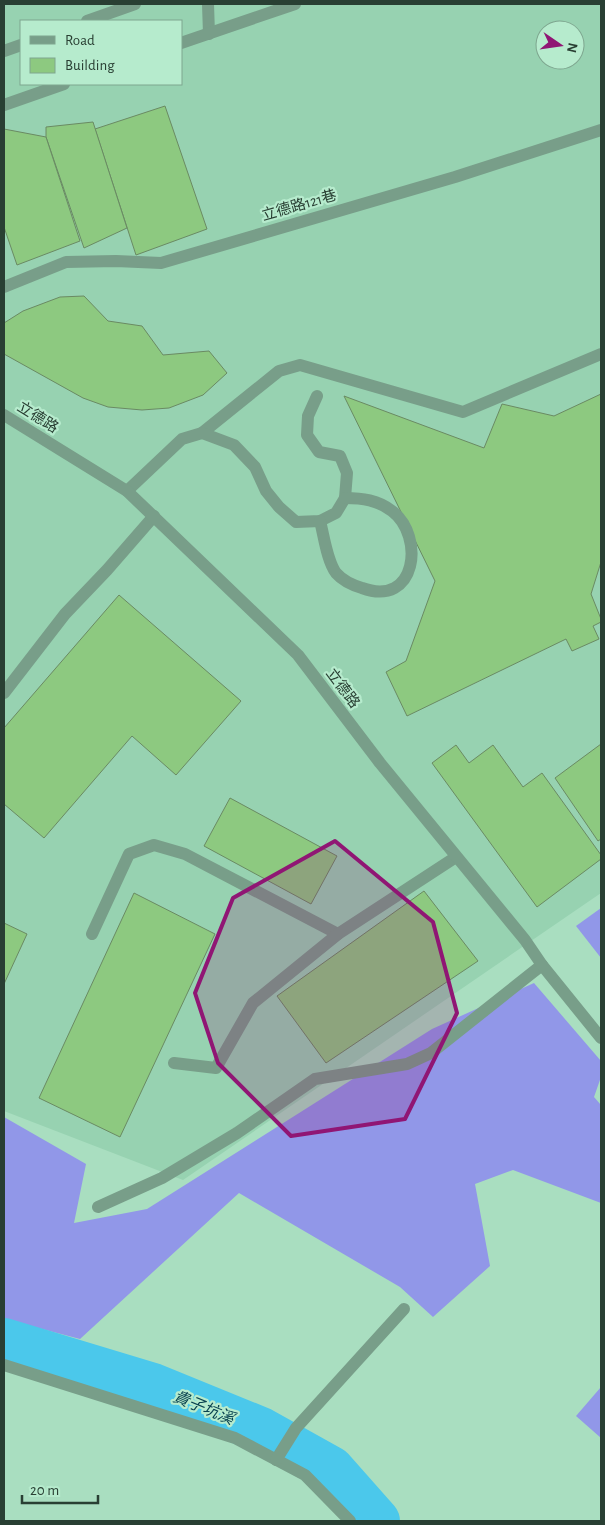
<svg xmlns="http://www.w3.org/2000/svg" width="605" height="1525" viewBox="0 0 605 1525" font-family="'Alegreya Sans','Noto Sans TC',sans-serif">
<style>
.built{fill:#97d2b1;fill-rule:evenodd}
.forest{fill:#9197e8}
.lines{fill:none;stroke-linecap:round;stroke-linejoin:round}
.river{stroke:#4bc8eb;stroke-width:46}
.building{fill:#8dc980;stroke:#6a8a63}
.service{stroke:#789e89;stroke-width:12}
.minor{stroke:#789e89;stroke-width:12}
.marked{fill:#901674;fill-opacity:0.2;stroke:#901674;stroke-width:4;stroke-linejoin:round}
.labels{text-anchor:middle;stroke-width:4.5;stroke-linejoin:round;paint-order:stroke}
.street-label{font-size:15px;fill:#293f33;stroke:#b6ebcd}
.water-label{font-size:16px;font-style:italic;fill:#094250;stroke:#b6ebcd}
</style>
<rect width="100%" height="100%" fill="#a9dec0"/>
<path class="built" d="M4,4H601V893L183,1180L4,1111ZM21,21H181V84H21ZM545,30H575V60H545Z"/>
<g class="forest">
<polygon points="601,908 601,958 576,926"/>
<polygon points="534,983 601,1061 601,1077 594,1097 601,1105 601,1203 513,1170 475,1184 490,1266 433,1317 400,1287 239,1193 80,1339 4,1319 4,1117 86,1164 74,1223 147,1209 432,1029"/>
<polygon points="601,1387 601,1438 576,1416"/>
</g>
<g class="lines">
<polyline class="river" points="4,1341 153,1386 261,1430 331,1469 377,1521"/>
</g>
<g class="building">
<polygon points="165,106 207,229 136,255 95,129"/>
<polygon points="93,122 127,228 84,248 46,137 46,127"/>
<polygon points="4,129 46,137 80,241 17,265 4,227"/>
<polygon points="84,296 108,321 142,326 163,355 209,351 227,373 203,395 169,408 142,410 108,407 83,398 4,354 4,323 23,311 60,297"/>
<polygon points="601,394 601,562 591,594 601,619 601,622 593,626 599,639 572,651 566,639 407,716 386,672 406,661 435,581 344,396 484,448 502,404 554,416"/>
<polygon points="119,595 241,701 176,775 132,736 44,838 4,804 4,728"/>
<polygon points="601,744 601,839 598,841 555,778"/>
<polygon points="456,745 469,763 493,745 523,787 542,773 601,855 601,859 537,907 432,763"/>
<polygon points="230,798 337,856 311,904 204,846"/>
<polygon points="424,891 478,961 326,1063 277,996"/>
<polygon points="134,893 215,934 120,1137 39,1098"/>
<polygon points="4,923 27,934 4,984"/>
</g>
<g class="lines">
<g class="service">
<polyline points="208,4 209,34"/>
<polyline points="87,21 135,4"/>
<polyline points="181,43 295,4"/>
<polyline points="4,51 21,45"/>
<polyline points="4,105 64,84"/>
<polyline points="4,287 66,262 116,261 161,263 455,177 601,130"/>
<polyline points="202,433 279,371 300,365 463,412 601,354"/>
<polyline points="127,491 182,439 202,433 234,445 255,467 266,491 279,507 296,522 320,521 336,513 345,498 347,473 340,456 319,452 307,435 308,416 317,396"/>
<path d="M320,521C324,536 327,561 336,573C343,581 352,585 362,588C417,608 425,536 392,511C378,500 362,498 345,498"/>
<polyline points="4,693 65,614 107,570 154,516"/>
<polyline points="92,934 129,854 154,845 185,854 338,934"/>
<polyline points="174,1063 216,1068 253,1003 338,934 456,857"/>
<polyline points="98,1207 162,1178 237,1133 315,1079 407,1064 431,1053 542,965"/>
<polyline points="4,1365 235,1438 305,1475 350,1521"/>
<polyline points="276,1460 296,1428 404,1309"/>
</g>
<polyline class="minor" points="4,415 127,491 298,655 380,763 525,940 542,965 601,1038"/>
</g>
<path class="marked" d="M335,841L433,922L457,1013L405,1119L291,1136L218,1063L195,993L233,898Z"/>
<g class="labels">
<g class="street-label">
<text transform="translate(299 205) rotate(-16)" y="5">立德路121巷</text>
<text transform="translate(38 417) rotate(32)" y="5">立德路</text>
<text transform="translate(343 688) rotate(53)" y="5">立德路</text>
</g>
<g class="water-label">
<text transform="translate(204 1407) rotate(22)" y="6">貴子坑溪</text>
</g>
</g>
<rect width="605" height="1525" fill="none" stroke="#293f33" stroke-width="10"/>
<rect x="20" y="20" width="162" height="65" fill="#b6ebcd" stroke="#7ea68f"/>
<rect x="30" y="36" width="25" height="8" fill="#789e89" stroke="#7ea68f"/>
<text x="65" y="45" font-size="15" fill="#293f33">Road</text>
<rect x="30" y="58" width="25" height="15" fill="#8dc980" stroke="#7ea68f"/>
<text x="65" y="70" font-size="15" fill="#293f33">Building</text>
<g transform="translate(560 45) rotate(103)"><circle r="24" fill="#b6ebcd" stroke="#7ea68f"/>
<path d="M0-4L9 19L0 12L-9 19Z" fill="#901674"/>
<text y="-8" font-size="14" font-weight="bold" text-anchor="middle" fill="#293f33">N</text>
</g>
<path d="M22 1495v8h76v-8" fill="none" stroke="#293f33" stroke-width="2.5"/>
<text x="30" y="1495" font-size="15" fill="#293f33" stroke="#b6ebcd" stroke-width="4" paint-order="stroke">20 m</text>
</svg>
